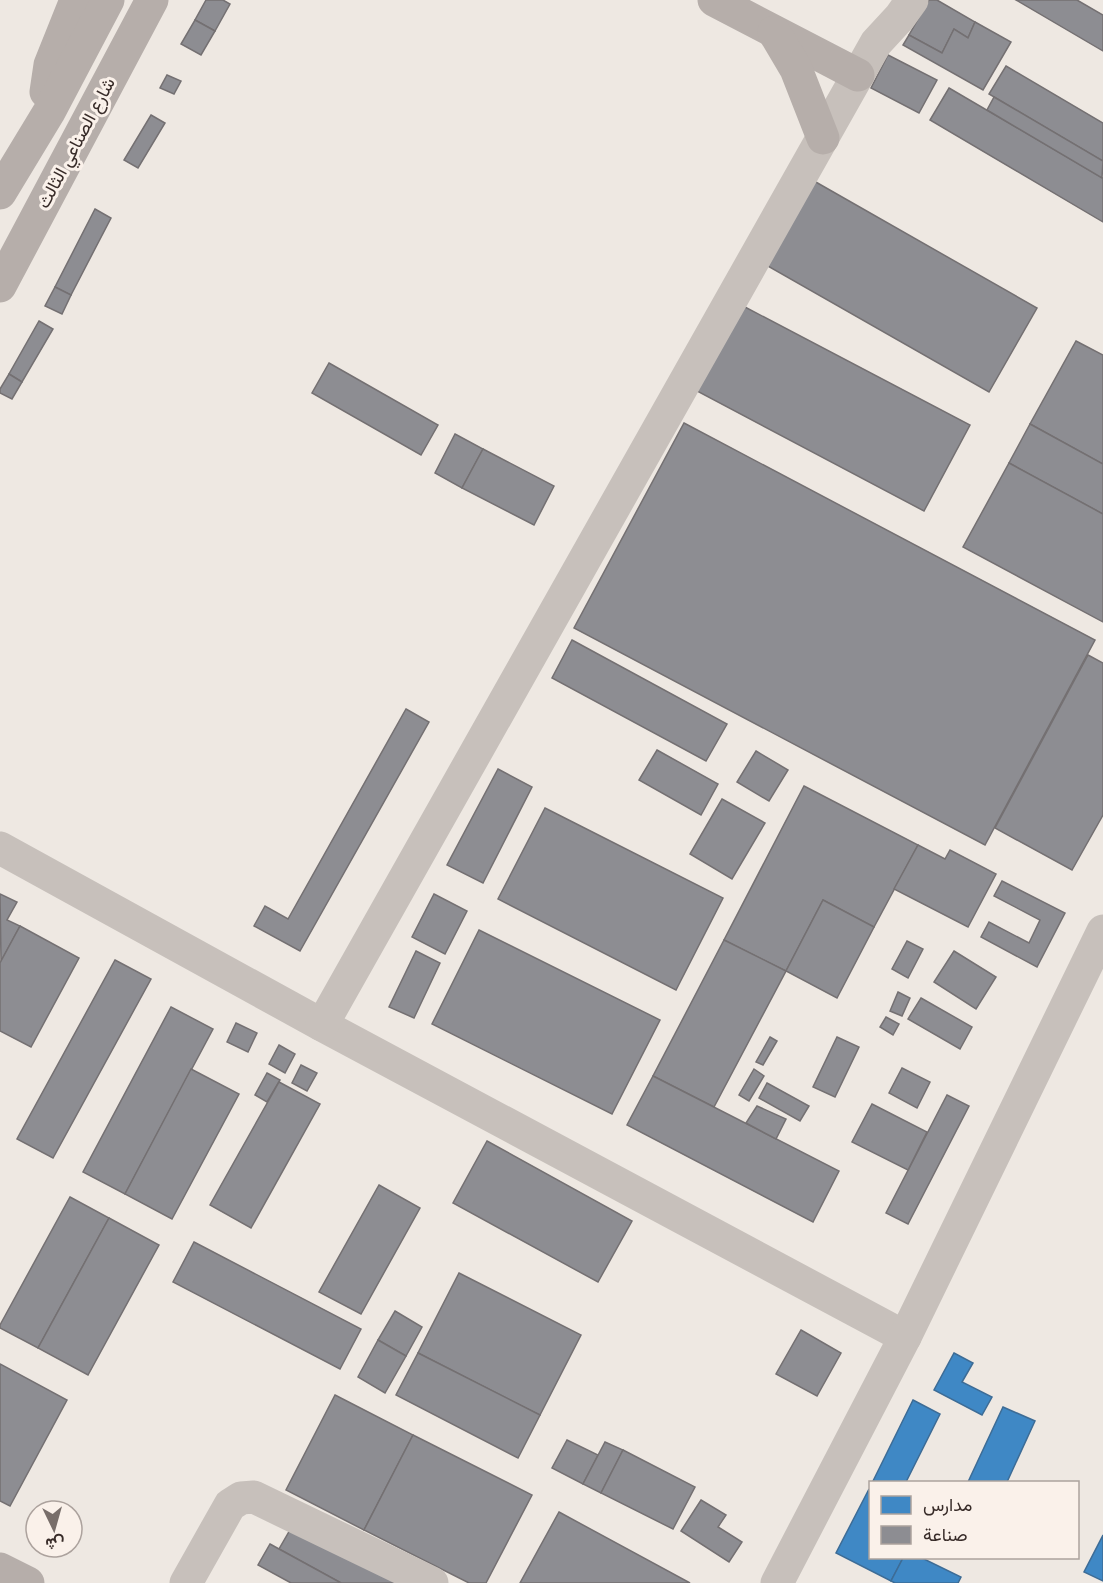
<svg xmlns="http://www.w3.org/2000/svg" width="1103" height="1583" viewBox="0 0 1103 1583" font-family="'Space Grotesk',Vazirmatn,sans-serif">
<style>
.schools{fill:#3f88c5;stroke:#3d6c96;stroke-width:1.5}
.industry{fill:#8d8d92;stroke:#747072;stroke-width:1.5}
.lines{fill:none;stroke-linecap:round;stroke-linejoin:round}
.minor{stroke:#c7c0bb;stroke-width:33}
.major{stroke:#b6aeaa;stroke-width:33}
.labels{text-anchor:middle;stroke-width:6;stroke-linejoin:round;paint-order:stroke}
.street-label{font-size:18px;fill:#382c29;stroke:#faf1ea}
</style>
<rect width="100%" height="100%" fill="#eee8e2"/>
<g class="schools">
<polygon points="954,1353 973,1363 962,1382 992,1397 982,1415 934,1390"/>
<polygon points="913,1400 940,1414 906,1482 876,1482 873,1481"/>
<polygon points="1003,1407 1035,1421 1007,1482 968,1482"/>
<polygon points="869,1489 870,1558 903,1558 891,1581 836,1553"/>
<polygon points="1103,1535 1103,1581 1084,1572"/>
<polygon points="903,1558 922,1558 961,1577 958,1583 895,1583 891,1581"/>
</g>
<g class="industry">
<polygon points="206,0 223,0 230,4 215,31 195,20"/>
<polygon points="929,0 937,0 975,22 968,38 954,29 942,53 909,35"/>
<polygon points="1016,0 1077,0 1103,15 1103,51"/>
<polygon points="195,20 215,31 201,55 181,44"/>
<polygon points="975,22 1011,42 983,90 903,45 909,35 942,53 954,29 968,38"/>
<polygon points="888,55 937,80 919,113 871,88"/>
<polygon points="1006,66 1103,123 1103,161 989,94"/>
<polygon points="167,75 181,81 174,94 160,88"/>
<polygon points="949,88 1103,178 1103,222 930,120"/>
<polygon points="994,97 1103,161 1102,178 987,110"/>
<polygon points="151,115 165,123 138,168 124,160"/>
<polygon points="814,181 1037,308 989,392 766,265"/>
<polygon points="95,209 111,218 71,295 55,287"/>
<polygon points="55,287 71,295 62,314 45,306"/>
<polygon points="743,306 970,425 924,511 697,391"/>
<polygon points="39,321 53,329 22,382 9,374"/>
<polygon points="1076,341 1103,355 1103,464 1030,424"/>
<polygon points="329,363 438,425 421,455 312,393"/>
<polygon points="9,374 22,382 12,399 0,393 0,389"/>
<polygon points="684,423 1095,640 985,845 574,628"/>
<polygon points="1030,424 1103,464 1103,514 1009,463"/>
<polygon points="455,434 483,449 462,488 435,473"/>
<polygon points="483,449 554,486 534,525 462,488"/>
<polygon points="1009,463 1103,514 1103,622 963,547"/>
<polygon points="572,640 727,724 706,761 552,678"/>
<polygon points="1088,655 1103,663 1103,815 1072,870 995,828"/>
<polygon points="406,709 429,722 300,951 254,926 265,906 288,919"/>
<polygon points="657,750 718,784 701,815 639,780"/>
<polygon points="756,751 788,770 769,801 737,782"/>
<polygon points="498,769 532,787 483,883 447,865"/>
<polygon points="804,786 918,845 874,927 823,900 786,971 724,940"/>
<polygon points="722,799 765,823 732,879 690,854"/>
<polygon points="545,808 723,898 676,990 498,899"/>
<polygon points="918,845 945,859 950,850 996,874 968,927 894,889"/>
<polygon points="1002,881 1065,913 1037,967 981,937 989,922 1029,943 1040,920 994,896"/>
<polygon points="0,894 17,902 7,920 20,926 1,961"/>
<polygon points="434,894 467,911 445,954 412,937"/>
<polygon points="823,900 874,927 837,998 786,971"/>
<polygon points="20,926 79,958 31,1047 0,1031 0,963"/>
<polygon points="479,930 660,1020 612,1114 432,1024"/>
<polygon points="724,940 786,971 714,1107 653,1076"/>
<polygon points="907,941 923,949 908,978 892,969"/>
<polygon points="416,951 440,963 414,1018 389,1007"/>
<polygon points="954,951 996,977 976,1009 934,982"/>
<polygon points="115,960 151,979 53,1158 17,1139"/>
<polygon points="898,992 910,998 902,1016 890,1011"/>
<polygon points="921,998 972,1027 960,1049 908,1019"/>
<polygon points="171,1007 213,1029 125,1194 83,1172"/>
<polygon points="886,1017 899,1024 893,1035 880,1027"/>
<polygon points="236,1023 257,1033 248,1052 227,1042"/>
<polygon points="770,1037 777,1041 763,1065 756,1062"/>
<polygon points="837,1037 859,1047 835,1097 813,1087"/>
<polygon points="279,1045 295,1054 285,1073 269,1064"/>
<polygon points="301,1065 317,1073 307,1091 292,1083"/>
<polygon points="902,1068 930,1082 917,1108 889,1093"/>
<polygon points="191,1069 239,1094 172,1219 125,1194"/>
<polygon points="754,1069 764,1076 749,1101 739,1095"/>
<polygon points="267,1073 280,1080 267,1102 255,1095"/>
<polygon points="653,1076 839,1171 813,1222 627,1125"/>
<polygon points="279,1082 320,1104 251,1228 210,1205"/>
<polygon points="767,1083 809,1106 800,1121 759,1098"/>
<polygon points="947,1095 969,1106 908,1224 886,1213"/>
<polygon points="872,1104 927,1132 908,1170 852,1142"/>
<polygon points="757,1106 786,1119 776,1139 746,1123"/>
<polygon points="487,1141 632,1221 598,1282 453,1203"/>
<polygon points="379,1185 420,1208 361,1314 319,1292"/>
<polygon points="70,1197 109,1218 38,1348 0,1328 0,1325"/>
<polygon points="109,1218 159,1245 88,1375 38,1348"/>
<polygon points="194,1242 361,1329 340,1369 173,1282"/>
<polygon points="459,1273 581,1335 540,1415 418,1353"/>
<polygon points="395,1311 422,1327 406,1356 378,1340"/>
<polygon points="801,1330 841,1353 817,1396 776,1374"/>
<polygon points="378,1340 406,1356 385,1393 358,1377"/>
<polygon points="418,1353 540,1415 518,1458 396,1395"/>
<polygon points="0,1364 67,1400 10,1506 0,1501"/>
<polygon points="335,1395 413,1435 364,1530 286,1490"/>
<polygon points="413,1435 532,1495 486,1583 469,1583 364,1530"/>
<polygon points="567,1440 598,1455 583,1484 552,1468"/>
<polygon points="605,1442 623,1450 601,1493 583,1484"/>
<polygon points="623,1450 695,1487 673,1529 601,1493"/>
<polygon points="701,1500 726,1515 718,1527 742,1542 729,1562 681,1531"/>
<polygon points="559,1512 690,1583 520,1583"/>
<polygon points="294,1523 403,1583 341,1583 279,1549"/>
<polygon points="270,1544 279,1549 341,1583 291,1583 258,1565"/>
</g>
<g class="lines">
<g class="minor">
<polyline points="0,848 322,1025 905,1337"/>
<polyline points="322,1025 858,75 876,43 900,17 912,0"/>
<polyline points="186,1583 230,1505 241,1498 254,1497 432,1583"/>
<polyline points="777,1583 905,1337 1103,931"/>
</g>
<g class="major">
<polyline points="714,0 858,75"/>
<polyline points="774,32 796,69 823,138"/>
<polyline points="46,92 50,65 76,0"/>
<polyline points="0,193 49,112 108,0"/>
<polyline points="0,286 152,0"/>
<polyline points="0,1569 28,1583"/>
</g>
</g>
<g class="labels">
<g class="street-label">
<text transform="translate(76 143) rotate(-62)" y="6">شارع الصناعي الثالث</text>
</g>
</g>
<rect x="869" y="1481" width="210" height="78" fill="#faf1ea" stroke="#aca29d" stroke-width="1.5"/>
<rect x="881" y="1496" width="30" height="18" fill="#3f88c5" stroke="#aca29d" stroke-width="1.5"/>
<text x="923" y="1511" font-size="18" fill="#382c29">مدارس</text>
<rect x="881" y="1526" width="30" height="18" fill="#8d8d92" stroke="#aca29d" stroke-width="1.5"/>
<text x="923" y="1541" font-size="18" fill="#382c29">صناعة</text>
<g transform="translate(54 1529) rotate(175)"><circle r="28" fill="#faf1ea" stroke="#aca29d" stroke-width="1.5"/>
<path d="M0-4.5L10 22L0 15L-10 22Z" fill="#786e6a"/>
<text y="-9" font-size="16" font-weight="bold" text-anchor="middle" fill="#382c29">ش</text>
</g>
</svg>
